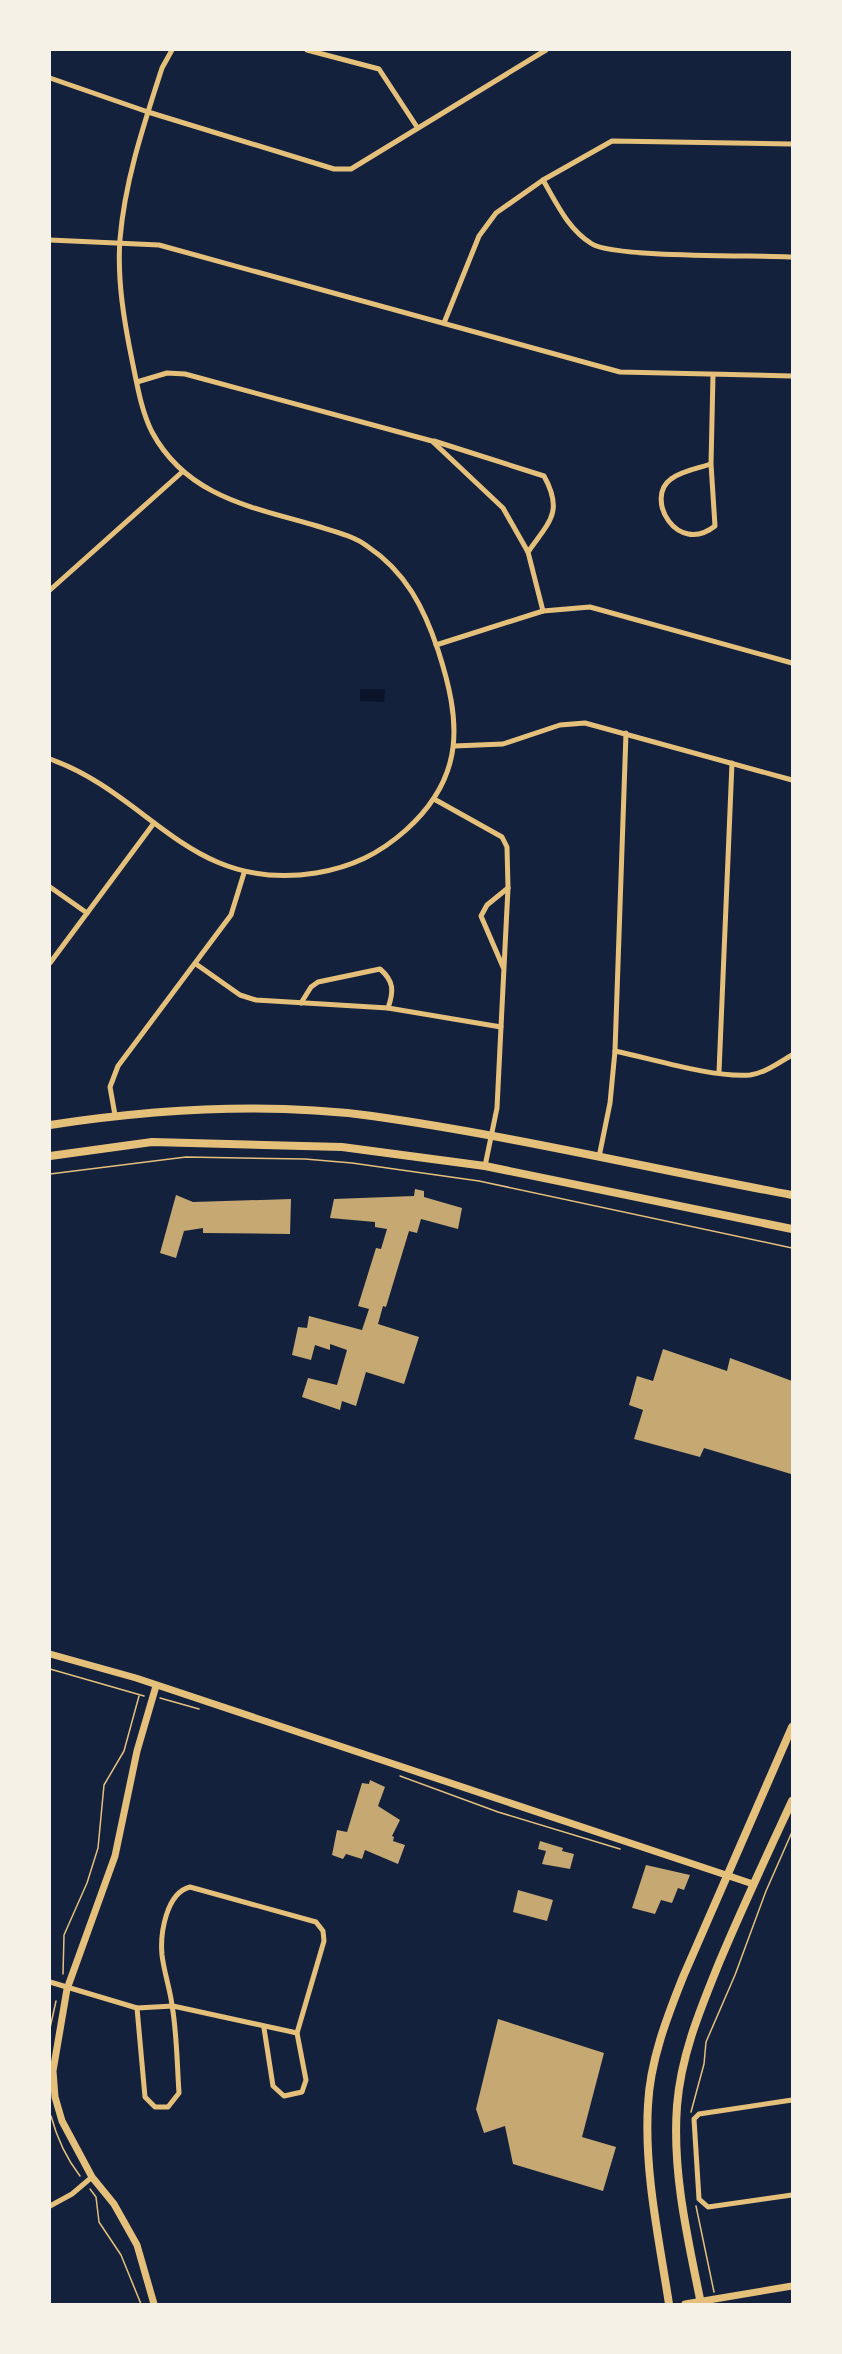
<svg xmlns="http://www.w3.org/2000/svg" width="842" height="2354" viewBox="0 0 842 2354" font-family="Barlow,sans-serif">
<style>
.water{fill:#0b132b}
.building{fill:#c6a872}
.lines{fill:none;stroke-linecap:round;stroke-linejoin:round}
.path{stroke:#e5c07b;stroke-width:1.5}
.minor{stroke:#e5c07b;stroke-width:5}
.tertiary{stroke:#e5c07b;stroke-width:7}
.secondary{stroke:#e5c07b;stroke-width:8}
</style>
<rect width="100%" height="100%" fill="#14213d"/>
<polygon class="water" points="360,689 385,689 384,702 360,701"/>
<g class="building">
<polygon points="415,1189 424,1191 424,1197 462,1208 458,1229 421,1219 417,1233 409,1231 386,1307 383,1306 378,1324 419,1337 404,1384 366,1372 356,1406 342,1401 340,1410 302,1397 308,1378 337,1385 347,1350 330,1344 330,1350 315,1345 311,1360 292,1355 298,1327 307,1328 309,1316 362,1330 369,1309 358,1306 376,1248 381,1249 387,1229 375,1227 375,1222 330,1218 334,1199 414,1196"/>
<polygon points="176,1195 193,1202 291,1199 290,1234 203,1233 203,1228 184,1231 176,1258 160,1253"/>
<polygon points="663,1349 727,1371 730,1358 792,1381 791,1474 704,1448 700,1457 634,1439 643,1410 629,1405 637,1376 653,1381"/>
<polygon points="370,1780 385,1787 378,1806 400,1820 392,1836 394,1837 393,1841 405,1845 398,1864 365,1850 362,1859 346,1854 343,1859 332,1855 337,1830 347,1832 362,1783 369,1784"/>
<polygon points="540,1841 563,1848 562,1851 574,1854 570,1869 542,1864 546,1851 538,1849"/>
<polygon points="646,1865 690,1875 684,1890 678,1888 672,1903 661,1900 655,1914 632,1908"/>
<polygon points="518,1890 553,1900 547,1921 513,1912"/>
<polygon points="498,2019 604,2053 582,2137 616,2147 603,2191 513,2164 505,2126 484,2133 476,2109"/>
</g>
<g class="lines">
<g class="path">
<polyline points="50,1174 186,1157 305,1159 352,1163 479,1181 792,1248"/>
<polyline points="50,1669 144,1696"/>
<polyline points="160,1698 199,1709"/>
<polyline points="400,1776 498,1812 620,1849"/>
<polyline points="63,1974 64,1935 87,1883 98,1848 104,1785 124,1751 139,1696"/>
<polyline points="50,2028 56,2001"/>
<polyline points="691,2112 704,2064 706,2042 735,1975 766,1891 792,1832"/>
<path d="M51,2116C57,2138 66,2158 80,2176"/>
<polyline points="90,2189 96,2197 99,2222 121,2255 141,2304"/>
<polyline points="696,2206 714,2292"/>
</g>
<g class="minor">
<polyline points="307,50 379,69 417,127"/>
<polyline points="50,78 148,112 334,169 351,169 546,50"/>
<path d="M543,180C557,204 568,229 592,244C615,258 757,255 792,257"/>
<polyline points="50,240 159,245 620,372 792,376"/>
<polyline points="444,323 479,236 496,213 543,180 612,141 792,144"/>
<polyline points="137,382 167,373 185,374 432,441 503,508 528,552 543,611"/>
<path d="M434,441L544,476C564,512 549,522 528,552"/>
<path d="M711,464C699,468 681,471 671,479C644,498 677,556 715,526L711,464L713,375"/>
<polyline points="50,590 181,473"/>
<polyline points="436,645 543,611 590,607 792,663"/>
<polyline points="454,746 503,744 560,725 585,723 792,780"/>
<path d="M50,759C151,795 190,893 316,873C352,867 379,854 406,830C466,776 461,721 438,650C424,608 406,572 367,546C354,536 333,531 317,526C252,507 187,497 152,432C141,410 137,384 132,360C124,321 117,279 120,239C125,180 144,124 162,68L172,50"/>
<polyline points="434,799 502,837 507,847 508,888 501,1027 497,1108 485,1166"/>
<polyline points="50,887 87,913"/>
<polyline points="50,963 154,823"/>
<polyline points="196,964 240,995 256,1000 388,1008 501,1027"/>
<polyline points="503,967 481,916 487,905 508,888"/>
<path d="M301,1003L311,987L318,982L380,969C394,981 394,991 388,1008"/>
<path d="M615,1051C653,1059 713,1078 750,1075C765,1073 780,1062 792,1055"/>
<polyline points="719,1072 732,763"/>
<polyline points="115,1115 110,1087 118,1066 231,915 244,873"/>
<polyline points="599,1157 610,1103 615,1051 626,733"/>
<polyline points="50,1982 137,2008 173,2006 297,2033"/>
<path d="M137,2008L145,2097L155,2107H168L179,2093C177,2064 177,2034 172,2005C170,1989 164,1972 162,1955C160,1934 166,1893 190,1887L316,1922L323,1931L324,1941L297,2033L306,2080L302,2092L284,2096L273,2086L264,2028"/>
<polyline points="792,2100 699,2114 694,2119 699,2199 708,2207 792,2195"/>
<polyline points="50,2206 72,2194 92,2177"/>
</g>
<g class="tertiary">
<polyline points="50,1654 136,1678 753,1884"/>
<polyline points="154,2304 137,2245 114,2204 92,2177 62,2121 55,2097 53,2071 67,1989 115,1856 137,1751 156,1686"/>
<polyline points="685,2304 792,2286"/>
</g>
<g class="secondary">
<path d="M50,1125C156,1109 265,1102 372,1116C513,1136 652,1169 792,1195"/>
<polyline points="50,1156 152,1142 342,1147 485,1166 792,1229"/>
<path d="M669,2304C659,2239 644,2171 648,2105C650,2061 667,2017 683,1977L792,1727"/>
<path d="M701,2304C688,2239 672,2173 677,2106C681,2055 700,2010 719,1963C742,1908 767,1855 792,1801"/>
</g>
</g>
<rect width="842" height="2354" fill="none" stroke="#f6f1e7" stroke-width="102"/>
</svg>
